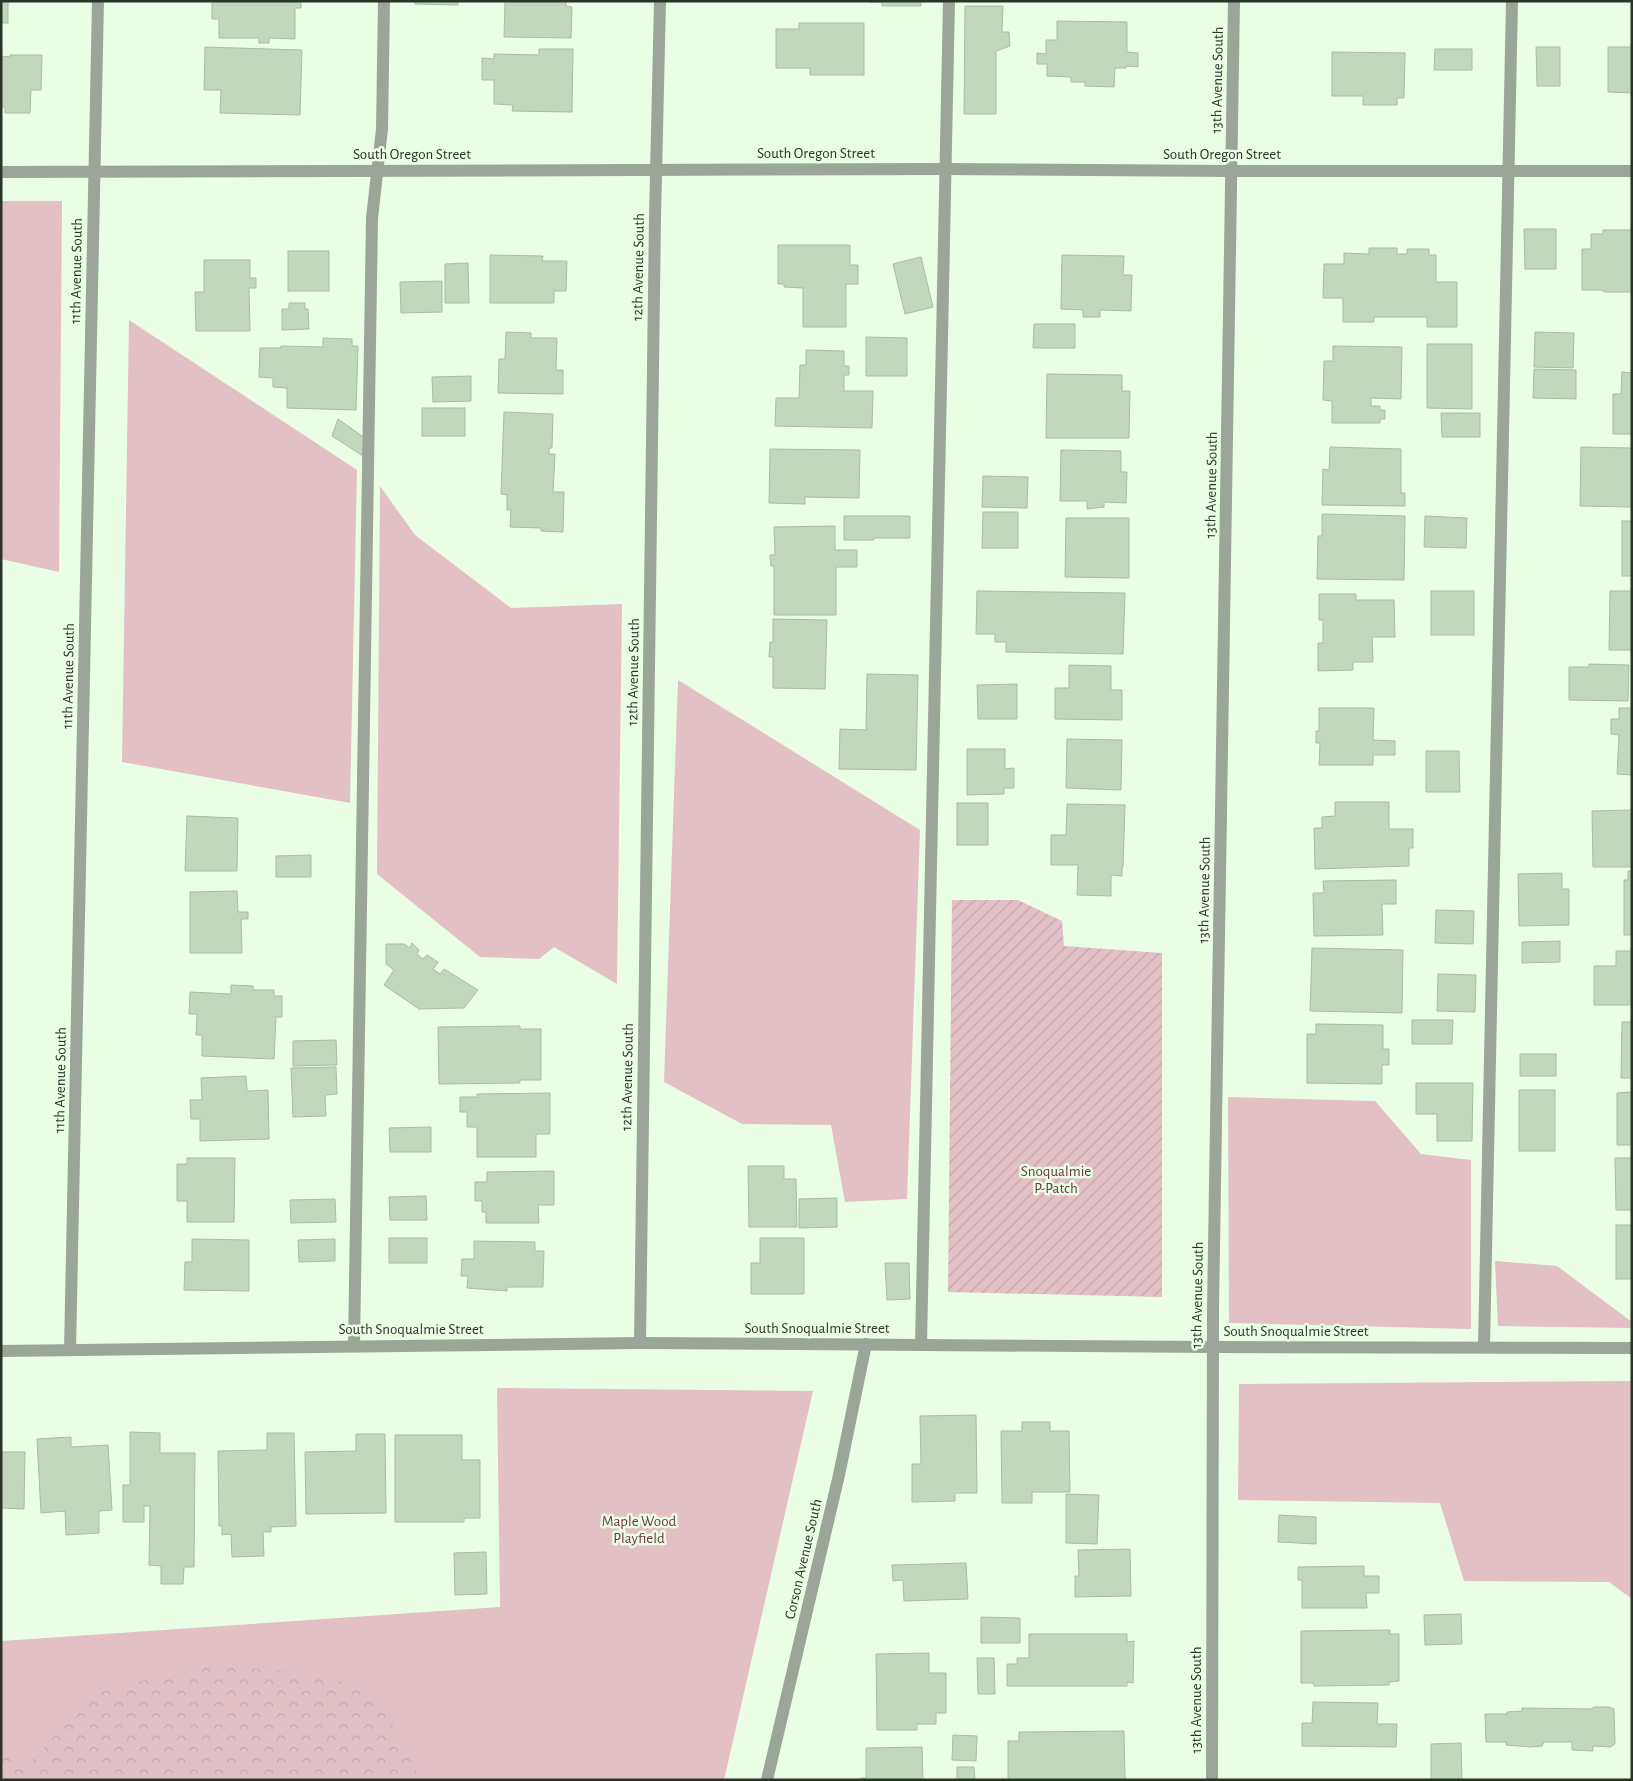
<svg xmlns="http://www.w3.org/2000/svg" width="1633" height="1781" viewBox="0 0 1633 1781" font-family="'Alegreya Sans',sans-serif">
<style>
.green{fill:#e3bfc6}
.forest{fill:url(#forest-crowns)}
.garden{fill:url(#garden-furrows)}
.building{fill:#c1d9ba;stroke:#a6bea0}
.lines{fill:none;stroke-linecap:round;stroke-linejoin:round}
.service{stroke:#9ba598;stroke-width:12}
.minor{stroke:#9ba598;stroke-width:12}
.labels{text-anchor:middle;stroke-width:5;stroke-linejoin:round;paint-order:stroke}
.street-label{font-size:15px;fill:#2b3428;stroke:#eafee4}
.park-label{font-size:15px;fill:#6d3644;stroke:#eafee4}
</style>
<defs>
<pattern id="forest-crowns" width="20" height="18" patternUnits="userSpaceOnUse" patternTransform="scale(1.25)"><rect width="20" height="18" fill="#e3bfc6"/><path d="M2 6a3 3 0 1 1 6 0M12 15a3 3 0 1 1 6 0" fill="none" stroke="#c3a5aa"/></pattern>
<pattern id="garden-furrows" width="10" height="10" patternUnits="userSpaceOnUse" patternTransform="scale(1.25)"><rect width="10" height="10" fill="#e3bfc6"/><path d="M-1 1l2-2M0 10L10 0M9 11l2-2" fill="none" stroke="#c3a5aa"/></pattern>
</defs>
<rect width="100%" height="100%" fill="#eafee4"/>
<g class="green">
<polygon points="1,201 62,201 59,572 1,559"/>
<polygon points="129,320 357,470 350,803 122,762"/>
<polygon points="380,486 415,535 511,608 622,604 617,984 554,947 539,959 480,957 377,874"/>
<polygon points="678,680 920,830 907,1199 845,1202 831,1125 742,1124 664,1082"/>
<polygon points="1228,1097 1375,1101 1421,1154 1471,1160 1471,1329 1229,1323"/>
<polygon points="1495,1261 1557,1266 1632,1322 1632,1328 1498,1326"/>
<polygon points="1632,1381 1632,1599 1609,1582 1464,1581 1440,1503 1238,1500 1239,1384"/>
<polygon points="497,1388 813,1391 724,1780 1,1780 1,1641 500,1607"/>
</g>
<polygon class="forest" points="210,1666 316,1673 377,1694 421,1780 1,1780 1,1750 28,1765 96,1691"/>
<polygon class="garden" points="952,900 1018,900 1062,921 1064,946 1162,953 1162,1297 948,1292"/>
<g class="building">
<rect x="1" y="1" width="7" height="22"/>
<polygon points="212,1 301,1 301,8 295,8 295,39 269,38 269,43 259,43 259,38 219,38 219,19 212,19"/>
<polygon points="415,1 458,1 458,5 415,4"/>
<polygon points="505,1 566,1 566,6 572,7 571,38 504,37"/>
<polygon points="921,1 921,6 882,6 882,2 870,2"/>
<polygon points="965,6 1003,6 1002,32 1009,32 1010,46 996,51 996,114 964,114"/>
<polygon points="1057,21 1127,22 1127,52 1138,53 1138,67 1126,66 1126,68 1115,68 1114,87 1085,86 1085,82 1071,82 1071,77 1047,76 1047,64 1037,64 1037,53 1046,54 1046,40 1057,40"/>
<polygon points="799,23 864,23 864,75 810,75 810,68 776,68 776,29 799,29"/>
<polygon points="205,47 302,50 300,115 220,113 221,90 204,90"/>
<polygon points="1536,47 1560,47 1560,86 1537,86"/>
<polygon points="1608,47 1632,47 1632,93 1608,92"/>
<polygon points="539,49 573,49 572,112 512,111 513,105 494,104 494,80 482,80 482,58 494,59 494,54 539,55"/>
<polygon points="1435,49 1472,49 1472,70 1434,70"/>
<polygon points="1332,52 1405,53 1404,98 1397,98 1397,105 1363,105 1363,96 1332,96"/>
<polygon points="10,55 42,55 41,90 31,90 30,113 5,113 5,107 1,107 1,56 10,57"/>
<polygon points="1524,229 1556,229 1556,269 1525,269"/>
<polygon points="1603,230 1632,230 1632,292 1604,292 1602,290 1582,290 1582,249 1591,249 1591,234 1603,234"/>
<polygon points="778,245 850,245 850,265 858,265 858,284 846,284 846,327 803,327 803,288 784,287 784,284 778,284"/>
<polygon points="1369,248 1397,248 1397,254 1407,254 1407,249 1429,249 1429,255 1436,255 1436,282 1457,282 1457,327 1427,327 1427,317 1374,317 1374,322 1343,322 1343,298 1323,298 1324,264 1344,264 1344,253 1369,254"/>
<rect x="288" y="251" width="41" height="40"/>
<polygon points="490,255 543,256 542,261 567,261 566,291 554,291 554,303 490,303"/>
<polygon points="1062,255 1124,256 1123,275 1132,275 1131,311 1100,310 1100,317 1083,317 1083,310 1061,309"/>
<polygon points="921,257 933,307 905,314 893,264"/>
<polygon points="204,260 250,260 250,278 256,278 256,288 249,288 250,331 196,331 195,292 204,292"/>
<polygon points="468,263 469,303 445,303 445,264"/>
<polygon points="442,281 442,312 401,313 400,282"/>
<polygon points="289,303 305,303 305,309 308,309 309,329 282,330 282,309 289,309"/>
<polygon points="1034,324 1075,324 1075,348 1033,348"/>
<polygon points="506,332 531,333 531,338 557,338 556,370 563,370 563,394 498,393 499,359 505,359"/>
<polygon points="1535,332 1574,333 1573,368 1534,367"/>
<polygon points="866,337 907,338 907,376 866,376"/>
<polygon points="323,338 352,339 352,346 358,346 356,410 287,408 287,388 273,387 273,378 259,377 260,348 281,348 281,346 323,347"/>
<polygon points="1427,344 1472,344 1472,409 1427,408"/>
<polygon points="1333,346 1402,347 1401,399 1371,398 1371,406 1380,406 1380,410 1385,410 1385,419 1380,419 1380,423 1332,423 1332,401 1323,400 1324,361 1333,361"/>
<polygon points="806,350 844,351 844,366 849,366 849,375 844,375 844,391 873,391 872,428 775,426 776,398 799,398 800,365 806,365"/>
<polygon points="1534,369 1576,370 1576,399 1533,398"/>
<polygon points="1622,372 1632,373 1632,434 1613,434 1613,394 1621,394"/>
<polygon points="1047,374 1122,375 1122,391 1130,391 1129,438 1046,438"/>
<polygon points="471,376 471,401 433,402 432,377"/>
<rect x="422" y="408" width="43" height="28"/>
<polygon points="504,412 553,414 552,448 549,448 549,454 555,454 553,492 564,492 563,532 541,531 541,528 510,527 511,510 507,510 507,495 501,494"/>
<polygon points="1441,413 1480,413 1480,437 1442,437"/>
<polygon points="338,419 365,438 363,456 332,436"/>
<polygon points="1330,447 1401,449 1401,493 1405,493 1405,506 1322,505 1323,469 1329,470"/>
<polygon points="1581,447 1632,448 1632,507 1580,506"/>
<polygon points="770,449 860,450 859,498 805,497 805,504 769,503"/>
<polygon points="1061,450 1121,451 1121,472 1127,472 1126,503 1104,502 1104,507 1087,509 1087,501 1060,501"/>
<polygon points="983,476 1028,477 1027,508 982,507"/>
<polygon points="983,512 1018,512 1018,548 982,548"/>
<polygon points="1322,514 1405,516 1404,580 1317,579 1318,536 1322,536"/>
<polygon points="844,516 910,516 910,538 874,538 874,540 844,540"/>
<polygon points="1425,516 1467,518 1466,548 1424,547"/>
<polygon points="1066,518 1129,518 1129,578 1065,577"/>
<rect x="1622" y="521" width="10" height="55"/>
<polygon points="835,526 835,550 857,550 857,567 836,567 836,615 774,615 774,566 771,566 770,555 775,555 774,527"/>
<polygon points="977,591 1125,593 1123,654 1006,652 1006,642 995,642 995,634 976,634"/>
<rect x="1431" y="591" width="43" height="44"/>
<polygon points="1610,591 1632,591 1632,650 1609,650"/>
<polygon points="1319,594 1356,594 1356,600 1394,600 1395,637 1372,637 1373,662 1353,662 1353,670 1318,671 1318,643 1323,643 1323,620 1319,620"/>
<polygon points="773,619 827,620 825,689 773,688 773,657 769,657 770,642 773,642"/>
<polygon points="1589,664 1629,665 1628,701 1569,700 1569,667 1589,667"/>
<polygon points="1069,665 1111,666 1111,690 1122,690 1122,720 1055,719 1055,688 1069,688"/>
<polygon points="867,674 918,675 916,770 839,769 840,729 866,730"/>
<polygon points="1017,684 1017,719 978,719 977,685"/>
<polygon points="1319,708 1374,708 1373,740 1395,741 1395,755 1373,755 1373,765 1319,765 1320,743 1316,743 1316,731 1319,731"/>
<polygon points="1619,708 1632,708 1632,775 1617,774 1619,735 1611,734 1611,719 1619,719"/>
<polygon points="1067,739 1122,740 1121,790 1066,788"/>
<polygon points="967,749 1005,749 1005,769 1014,768 1014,788 1004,788 1004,794 967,795"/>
<polygon points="1426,751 1459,751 1460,792 1426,792"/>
<polygon points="1335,802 1389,802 1389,829 1413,829 1413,848 1409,848 1409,866 1315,869 1314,828 1322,828 1322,817 1335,816"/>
<rect x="957" y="803" width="31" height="42"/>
<polygon points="1067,804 1125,805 1123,867 1122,867 1122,876 1111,875 1111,896 1077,895 1078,865 1051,865 1051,835 1066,835"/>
<polygon points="1632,810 1632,867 1593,867 1592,811"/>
<polygon points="187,816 238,818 237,871 185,871"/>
<polygon points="311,855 311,877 276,877 276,856"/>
<polygon points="1628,871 1632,871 1632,935 1624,935 1624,880 1628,880"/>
<polygon points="1562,873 1562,889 1569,889 1569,925 1519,926 1518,874"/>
<polygon points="1396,880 1396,904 1382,904 1383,935 1314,936 1313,893 1324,893 1323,881"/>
<polygon points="237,891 238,912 248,912 248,919 241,919 242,953 190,953 190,892"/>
<polygon points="1436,910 1474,911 1473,944 1435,943"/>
<polygon points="1560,941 1560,962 1522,963 1522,942"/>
<polygon points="412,943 419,950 417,954 423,959 427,955 438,962 433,969 440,974 444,969 478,990 464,1008 419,1009 384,985 394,970 386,964 386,944 404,944 410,948"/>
<polygon points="1312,948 1403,950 1402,1013 1310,1011"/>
<polygon points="1616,951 1632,951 1632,1005 1594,1005 1594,966 1616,966"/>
<polygon points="1438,974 1476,975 1475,1012 1437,1011"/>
<polygon points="231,985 253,986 253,990 274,990 274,996 282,996 282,1017 276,1017 274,1059 202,1056 202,1035 196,1035 197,1014 189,1014 190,992 231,994"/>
<polygon points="1412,1020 1453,1020 1452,1044 1412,1044"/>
<polygon points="1622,1022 1632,1022 1632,1078 1621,1078"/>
<polygon points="1316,1024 1383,1025 1383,1049 1389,1049 1389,1065 1382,1065 1382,1084 1307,1083 1307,1034 1316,1034"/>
<polygon points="520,1026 520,1029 541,1029 541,1080 520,1080 520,1083 439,1084 438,1027"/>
<polygon points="336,1040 337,1065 293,1066 293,1041"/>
<rect x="1520" y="1054" width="36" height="22"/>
<polygon points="336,1067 337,1094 325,1095 326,1116 293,1117 291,1068"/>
<polygon points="246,1076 247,1091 268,1090 269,1139 200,1141 200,1119 191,1119 190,1100 202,1100 201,1078"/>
<polygon points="1416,1083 1473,1083 1472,1141 1437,1141 1437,1114 1416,1114"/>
<rect x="1519" y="1090" width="36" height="61"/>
<polygon points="1632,1092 1632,1145 1617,1145 1617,1093"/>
<polygon points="550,1093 550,1134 536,1134 536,1157 477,1157 477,1127 467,1127 467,1112 460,1112 460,1097 477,1097 477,1094"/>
<polygon points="431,1127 431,1152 390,1152 389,1128"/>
<polygon points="187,1158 235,1158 234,1222 187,1222 187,1201 177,1201 177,1164 187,1164"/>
<polygon points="1615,1158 1632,1158 1632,1210 1616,1210"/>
<polygon points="748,1166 784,1166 784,1179 796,1179 797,1227 749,1227"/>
<polygon points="554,1171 554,1205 538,1205 539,1223 486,1223 486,1212 482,1212 482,1201 475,1201 475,1182 487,1182 487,1172"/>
<polygon points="426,1196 427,1220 390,1220 389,1197"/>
<polygon points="837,1198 837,1227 799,1228 799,1199"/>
<polygon points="335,1199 336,1222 291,1223 290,1200"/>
<rect x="1616" y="1225" width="16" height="54"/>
<rect x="389" y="1238" width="38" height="25"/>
<polygon points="760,1238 804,1238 804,1294 751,1294 751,1263 760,1263"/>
<polygon points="192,1239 249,1240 249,1291 184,1290 185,1262 192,1262"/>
<polygon points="335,1239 335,1261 299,1262 298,1240"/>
<polygon points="474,1241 535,1242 535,1251 544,1251 543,1287 507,1287 507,1291 467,1288 468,1276 461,1276 462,1259 474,1259"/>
<polygon points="885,1263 909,1263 910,1299 887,1300"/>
<polygon points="976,1415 977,1493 955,1493 955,1501 912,1502 912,1464 921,1464 920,1416"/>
<polygon points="1022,1422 1050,1422 1050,1431 1069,1431 1070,1492 1032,1492 1032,1503 1002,1503 1001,1431 1022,1431"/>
<polygon points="130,1432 160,1433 160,1453 195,1453 194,1567 184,1567 183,1584 161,1584 161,1566 149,1565 150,1506 144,1506 144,1522 123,1522 123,1485 130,1485"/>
<polygon points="267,1433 294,1433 296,1526 271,1527 271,1532 263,1532 264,1556 232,1557 231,1534 222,1535 222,1526 219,1526 218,1451 267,1450"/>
<polygon points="356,1434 385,1434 386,1513 306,1514 305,1452 356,1451"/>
<polygon points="395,1435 462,1435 462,1460 480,1460 480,1518 464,1518 464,1522 395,1522"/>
<polygon points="71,1437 71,1447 108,1445 112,1510 99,1511 99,1533 66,1535 65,1511 41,1513 37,1439"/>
<polygon points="1,1452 25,1452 24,1509 1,1508"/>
<polygon points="1066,1494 1099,1495 1097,1544 1066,1543"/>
<polygon points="1279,1515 1316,1517 1316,1544 1278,1542"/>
<polygon points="1130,1549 1131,1596 1075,1597 1075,1576 1079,1576 1078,1550"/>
<polygon points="486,1552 487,1594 455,1595 454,1553"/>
<polygon points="966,1563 968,1599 904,1601 903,1580 893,1581 892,1565"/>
<polygon points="1364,1566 1364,1576 1379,1576 1379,1593 1366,1593 1367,1608 1302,1608 1302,1580 1298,1580 1298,1567"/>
<polygon points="1461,1614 1462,1644 1425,1645 1424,1615"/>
<polygon points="981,1617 1020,1618 1020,1643 981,1643"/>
<polygon points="1390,1630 1390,1634 1399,1634 1399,1681 1389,1682 1389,1685 1314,1686 1313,1683 1301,1683 1301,1631"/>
<polygon points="1029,1634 1127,1634 1127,1642 1134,1641 1133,1683 1127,1682 1127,1686 1007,1686 1007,1664 1017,1664 1017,1658 1029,1658"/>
<polygon points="929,1653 929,1673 946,1673 946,1713 936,1713 936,1724 917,1724 917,1730 877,1730 876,1654"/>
<polygon points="977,1658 994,1658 995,1694 978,1694"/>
<polygon points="1313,1702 1378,1703 1377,1724 1397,1724 1396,1747 1302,1746 1302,1723 1312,1723"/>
<polygon points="1594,1707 1609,1707 1614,1709 1615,1744 1610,1747 1593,1746 1593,1751 1572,1750 1572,1742 1544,1742 1542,1746 1530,1747 1506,1745 1506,1742 1486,1742 1485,1714 1507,1714 1507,1712 1522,1711 1522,1708 1591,1709"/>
<polygon points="1124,1731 1125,1780 1008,1780 1008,1741 1019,1741 1019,1732"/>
<polygon points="953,1735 977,1736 976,1761 952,1760"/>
<polygon points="1461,1743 1462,1780 1431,1780 1431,1744"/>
<polygon points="922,1747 923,1780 861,1780 861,1778 866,1778 866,1748"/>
<polygon points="957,1767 974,1767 975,1780 957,1780"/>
</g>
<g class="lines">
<g class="service">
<polyline points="921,1345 949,1"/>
<polyline points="354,1346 372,218 382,129 384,1"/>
<polyline points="1484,1347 1512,1"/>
</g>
<g class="minor">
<polyline points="1,172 945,169 1232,171 1632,171"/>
<polyline points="640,1343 655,217 660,1"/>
<polyline points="70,1350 98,1"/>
<polyline points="1,1351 640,1343 1213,1347 1632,1348"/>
<polyline points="767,1780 839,1475 866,1344"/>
<polyline points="1212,1780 1213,1309 1234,1"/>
</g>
</g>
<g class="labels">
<g class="street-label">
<text transform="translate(1217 80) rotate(-89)" y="5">13th Avenue South</text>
<text x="816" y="158">South Oregon Street</text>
<text x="412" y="159">South Oregon Street</text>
<text x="1222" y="159">South Oregon Street</text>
<text transform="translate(638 267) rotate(-89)" y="5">12th Avenue South</text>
<text transform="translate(76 271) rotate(-89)" y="5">11th Avenue South</text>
<text transform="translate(1211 485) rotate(-89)" y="5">13th Avenue South</text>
<text transform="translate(633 672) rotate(-89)" y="5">12th Avenue South</text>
<text transform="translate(68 676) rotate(-89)" y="5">11th Avenue South</text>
<text transform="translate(1204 890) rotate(-89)" y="5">13th Avenue South</text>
<text transform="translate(627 1077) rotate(-89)" y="5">12th Avenue South</text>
<text transform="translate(60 1080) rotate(-89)" y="5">11th Avenue South</text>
<text transform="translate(1197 1295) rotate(-89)" y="5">13th Avenue South</text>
<text x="817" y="1333">South Snoqualmie Street</text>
<text x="411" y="1334">South Snoqualmie Street</text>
<text x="1296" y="1336">South Snoqualmie Street</text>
<text transform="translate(803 1559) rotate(-77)" y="5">Corson Avenue South</text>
<text transform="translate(1196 1700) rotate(-90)" y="5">13th Avenue South</text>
</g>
<g class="park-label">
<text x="1056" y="1176">Snoqualmie<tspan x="1056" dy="17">P-Patch</tspan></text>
<text x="639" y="1526">Maple Wood<tspan x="639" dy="17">Playfield</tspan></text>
</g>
</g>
<rect width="1633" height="1781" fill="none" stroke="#2b3428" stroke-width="5"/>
</svg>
